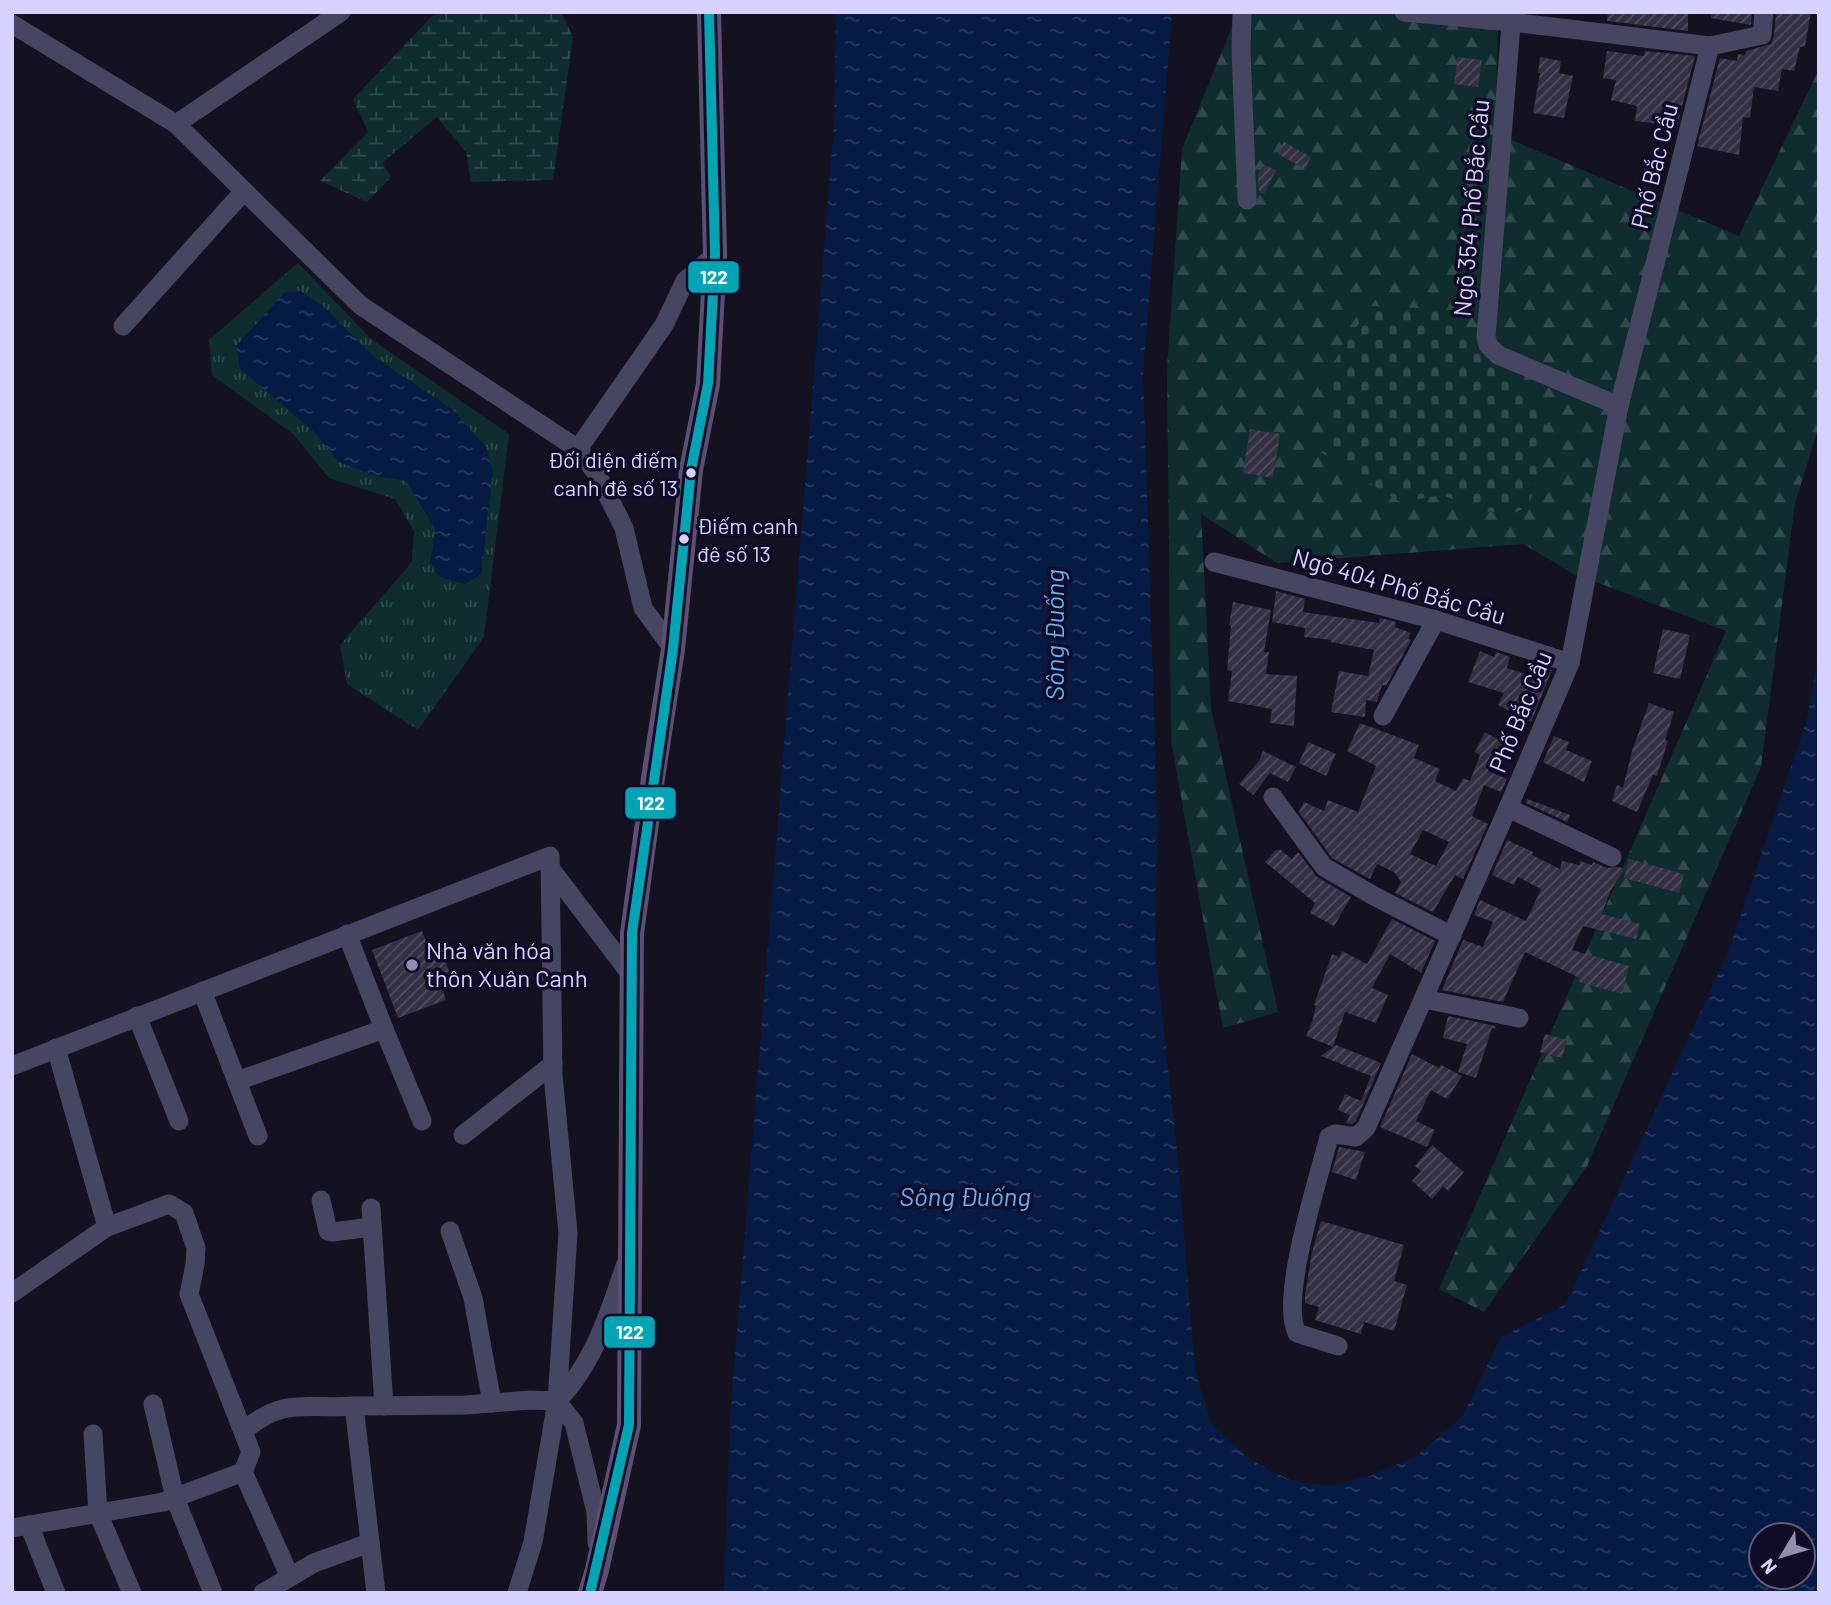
<svg xmlns="http://www.w3.org/2000/svg" width="1831" height="1605" viewBox="0 0 1831 1605" font-family="Barlow,sans-serif">
<style>
.forest{fill:url(#forest-firs)}
.wetland{fill:url(#wetland-marsh)}
.cemetery{fill:url(#cemetery-stones)}
.park{fill:url(#park-tufts)}
.water{fill:url(#water-ripples);fill-rule:evenodd}
.building{fill:url(#building-hatch);fill-rule:evenodd}
.lines{fill:none;stroke-linecap:round;stroke-linejoin:round}
.minor{stroke:#474661;stroke-width:19}
.major{stroke:#5c5072;stroke-width:24}
.bus-1-casing{stroke:#110c26;stroke-width:16}
.bus-1{stroke:#00a4b4;stroke-width:10}
.bus-dot{fill:#d7d1ff;stroke:#110c26;stroke-width:2.5}
.poi-dot{fill:#938eb1;stroke:#110c26;stroke-width:2.5}
.labels{text-anchor:middle;stroke-width:7;stroke-linejoin:round;paint-order:stroke}
.bus-label{font-size:22px;fill:#d7d1ff;stroke:#110c26;text-anchor:end}
.street-label{font-size:24px;fill:#d7d1ff;stroke:#110c26}
.poi-label{font-size:24px;fill:#d7d1ff;stroke:#110c26;text-anchor:start}
.water-label{font-size:26px;font-style:italic;fill:#5fb3ff;stroke:#110c26}
.line-badge{stroke:#110c26;stroke-width:2.5}
.badge-label{font-size:19px;text-anchor:middle;font-weight:bold;fill:#fff}
</style>
<defs>
<pattern id="forest-firs" width="22" height="20" patternUnits="userSpaceOnUse" patternTransform="scale(1.75)"><rect width="22" height="20" fill="#0f2d2e"/><path d="M5 1l3.5 6h-7zM16 11l3.5 6h-7z" fill="#314a4d"/></pattern>
<pattern id="wetland-marsh" width="20" height="14" patternUnits="userSpaceOnUse" patternTransform="scale(1.75)"><rect width="20" height="14" fill="#0f2d2e"/><path d="M1 5h8M5 5V1M11 12h8M15 12V8" fill="none" stroke="#314a4d"/></pattern>
<pattern id="cemetery-stones" width="16" height="16" patternUnits="userSpaceOnUse" patternTransform="scale(1.75)"><rect width="16" height="16" fill="#0f2d2e"/><path d="M2 7V4a2 2 0 0 1 4 0v3zM10 15v-3a2 2 0 0 1 4 0v3z" fill="#314a4d"/></pattern>
<pattern id="park-tufts" width="24" height="20" patternUnits="userSpaceOnUse" patternTransform="scale(1.75)"><rect width="24" height="20" fill="#0f2d2e"/><path d="M3 7l-1-3M5 7V3M7 7l1-3M15 17l-1-3M17 17v-4M19 17l1-3" fill="none" stroke="#314a4d"/></pattern>
<pattern id="water-ripples" width="26" height="14" patternUnits="userSpaceOnUse" patternTransform="scale(1.75)"><rect width="26" height="14" fill="#051b43"/><path d="M2 4q2-2 4 0t4 0M15 11q2-2 4 0t4 0" fill="none" stroke="#293b5f"/></pattern>
<pattern id="building-hatch" width="6" height="6" patternUnits="userSpaceOnUse" patternTransform="scale(1.75)"><rect width="6" height="6" fill="#323042"/><path d="M-1 1l2-2M0 6l6-6M5 7l2-2" fill="none" stroke="#4f4d5e"/></pattern>
</defs>
<rect width="100%" height="100%" fill="#141220"/>
<polygon class="forest" points="1238,12 1404,12 1498,21 1495,133 1739,236 1819,69 1819,426 1795,503 1761,767 1587,1166 1484,1312 1439,1289 1726,631 1572,573 1523,544 1277,563 1201,514 1211,709 1278,1012 1223,1028 1171,741 1167,368 1182,149"/>
<polygon class="wetland" points="446,12 561,12 573,37 553,180 471,182 466,152 437,117 382,163 391,177 367,202 320,181 368,132 353,99 433,15"/>
<polygon class="cemetery" points="1370,306 1443,309 1474,349 1542,411 1548,435 1529,505 1515,513 1478,511 1443,495 1400,502 1319,451 1327,443 1332,365"/>
<polygon class="park" points="298,263 371,339 509,434 484,637 418,730 347,684 340,645 412,562 414,531 395,499 329,478 293,434 212,375 209,340"/>
<g class="water">
<path d="M836,12H1172L1143,373L1158,833L1155,949L1177,1150L1195,1370L1211,1423L1249,1459L1290,1480L1330,1486L1370,1476L1416,1456L1462,1417L1501,1337L1566,1304L1729,950L1806,723L1819,654V1593H724L730,1418L834,125ZM1761,1535H1803V1577H1761Z"/>
<polygon points="300,291 321,304 373,356 452,409 486,447 493,471 481,574 465,584 439,577 430,562 436,530 406,481 373,475 339,462 312,430 240,369 236,346 285,292"/>
</g>
<g class="building">
<polygon points="1608,12 1688,12 1688,31 1607,21"/>
<polygon points="1712,12 1752,12 1751,25 1711,18"/>
<polygon points="1776,12 1811,12 1805,46 1800,47 1794,71 1782,69 1778,91 1754,87 1750,118 1743,117 1739,155 1697,146 1720,58 1737,61 1738,54 1745,55 1746,51 1771,44 1774,36"/>
<polygon points="1607,51 1644,56 1645,51 1695,56 1677,126 1635,121 1637,106 1611,100 1616,80 1603,78"/>
<polygon points="1458,57 1482,60 1478,87 1454,84"/>
<polygon points="1540,57 1561,61 1559,73 1573,76 1564,118 1533,113 1540,73 1538,73"/>
<polygon points="1284,142 1311,157 1305,169 1278,154"/>
<polygon points="1263,164 1276,170 1264,194 1259,191 1258,175"/>
<polygon points="1250,429 1280,434 1273,478 1243,473"/>
<polygon points="1276,591 1305,599 1303,612 1379,623 1380,618 1396,622 1395,627 1411,633 1408,639 1411,640 1386,686 1382,685 1377,702 1366,700 1365,717 1331,712 1339,671 1368,676 1374,650 1330,642 1331,640 1304,637 1305,628 1272,622"/>
<polygon points="1233,602 1271,610 1264,652 1269,652 1266,674 1297,676 1294,726 1270,723 1272,709 1228,701 1232,671 1227,670 1231,626 1229,625"/>
<polygon points="1663,629 1690,635 1680,679 1653,673"/>
<polygon points="1480,651 1494,657 1496,652 1510,657 1507,668 1534,677 1537,665 1552,670 1531,722 1498,705 1504,693 1468,682"/>
<polygon points="1649,703 1674,712 1665,740 1668,741 1657,776 1653,775 1637,812 1612,801 1617,785 1623,788 1632,751"/>
<path d="M1360,723L1419,745L1414,758L1440,769L1435,781L1456,791L1463,778L1470,781L1480,755L1475,752L1485,732L1504,743L1488,771L1507,779L1501,792L1484,785L1472,816L1488,824L1463,879L1455,875L1433,912L1395,893L1401,882L1394,872L1377,864L1370,879L1332,858L1299,812L1304,802L1324,811L1328,800L1358,812L1376,766L1347,751ZM1423,830L1449,842L1436,866L1410,854Z"/>
<polygon points="1554,736 1569,742 1566,750 1592,761 1584,782 1543,762"/>
<polygon points="1308,742 1336,754 1326,776 1299,763"/>
<polygon points="1263,751 1296,767 1288,782 1270,773 1253,795 1239,784 1259,761"/>
<polygon points="1527,799 1570,815 1567,822 1526,803"/>
<polygon points="1507,840 1533,852 1532,855 1560,869 1562,861 1579,865 1580,861 1592,865 1593,862 1607,868 1619,867 1624,869 1610,892 1602,914 1640,924 1636,939 1583,926 1572,950 1629,966 1622,994 1579,982 1580,978 1525,952 1503,1002 1442,990 1463,940 1483,947 1493,922 1474,915 1480,900 1526,921 1541,889 1518,877 1514,885 1492,875"/>
<polygon points="1276,850 1281,850 1292,859 1298,852 1317,877 1351,897 1334,926 1310,913 1315,903 1265,862"/>
<polygon points="1629,859 1684,874 1679,893 1624,878"/>
<polygon points="1392,919 1435,941 1421,973 1390,954 1372,988 1388,995 1376,1023 1345,1012 1333,1047 1336,1045 1381,1063 1356,1121 1352,1124 1346,1123 1350,1115 1338,1110 1345,1094 1361,1101 1371,1076 1321,1056 1333,1047 1306,1036 1312,1022 1316,1006 1314,1005 1332,954 1339,957 1342,951 1367,964"/>
<polygon points="422,931 431,954 441,950 451,976 439,980 446,1000 398,1018 372,950"/>
<polygon points="1448,1016 1496,1026 1495,1029 1492,1028 1476,1078 1458,1072 1467,1044 1443,1038"/>
<polygon points="1545,1034 1567,1040 1562,1058 1540,1052"/>
<polygon points="1412,1054 1439,1068 1441,1065 1462,1076 1447,1099 1431,1090 1416,1121 1435,1130 1427,1147 1380,1127"/>
<polygon points="1432,1145 1464,1172 1448,1191 1443,1186 1432,1199 1412,1181 1421,1171 1415,1166"/>
<polygon points="1339,1147 1365,1152 1356,1180 1332,1172"/>
<polygon points="1321,1221 1404,1245 1394,1281 1407,1285 1394,1331 1364,1322 1361,1334 1315,1320 1319,1307 1305,1303 1305,1295 1312,1252"/>
</g>
<g class="lines">
<g class="minor">
<polyline points="1242,12 1241,51 1247,200"/>
<polyline points="1404,12 1512,22 1710,46"/>
<polyline points="1512,12 1486,337 1488,345 1498,355 1619,406"/>
<polyline points="12,24 176,124 360,305 578,449 597,474 624,528 643,608 673,649"/>
<polyline points="176,124 341,12"/>
<polyline points="123,326 244,191"/>
<polyline points="578,449 664,325 685,281 715,255"/>
<polyline points="1214,562 1436,620 1570,663"/>
<polyline points="1383,716 1436,620"/>
<polyline points="1273,797 1324,867 1374,896 1452,936"/>
<polyline points="1508,808 1612,857"/>
<polyline points="550,868 632,976"/>
<polyline points="347,934 384,1029"/>
<polyline points="202,991 258,1136"/>
<polyline points="1424,999 1519,1018"/>
<polyline points="137,1016 179,1121"/>
<polyline points="56,1048 107,1227 169,1204 184,1213 196,1248 195,1264 189,1294 251,1452 243,1472 290,1577"/>
<polyline points="12,1066 550,856 553,1075 568,1233 557,1401 533,1542 517,1593"/>
<polyline points="237,1081 384,1029 422,1121"/>
<polyline points="463,1135 553,1064"/>
<polyline points="321,1200 328,1231 332,1232 372,1227"/>
<polyline points="371,1208 384,1406"/>
<polyline points="450,1231 473,1298 492,1403"/>
<polyline points="12,1293 107,1227"/>
<path d="M1338,1346L1297,1333C1279,1299 1319,1177 1329,1137L1335,1134L1356,1137L1366,1128L1508,808L1570,663L1619,406L1710,46L1762,35L1764,12"/>
<path d="M557,1401C593,1364 609,1315 625,1266"/>
<polyline points="153,1404 175,1498 213,1593"/>
<path d="M243,1431C286,1396 304,1410 354,1406"/>
<polyline points="93,1434 98,1513 132,1593"/>
<polyline points="29,1525 56,1593"/>
<polyline points="12,1528 163,1502 243,1472"/>
<polyline points="263,1593 314,1563 369,1543"/>
<polyline points="376,1593 354,1406 466,1405 530,1400 557,1401 574,1423 596,1512 597,1543"/>
</g>
<polyline class="major" points="590,1593 597,1570 629,1425 632,933 653,778 673,649 691,470 708,384 715,255 709,12"/>
<g class="bus-1-casing">
<polyline id="bus-1" points="590,1593 629,1425 632,933 673,649 691,470 708,384 715,255 709,12"/>
</g>
<use href="#bus-1" class="bus-1"/>
</g>
<g class="bus-dot">
<circle cx="691" cy="473" r="6"/>
<circle cx="684" cy="539" r="6"/>
</g>
<circle class="poi-dot" cx="412" cy="965" r="7"/>
<g class="labels">
<g class="bus-label">
<text x="678" y="468">Đối diện điếm<tspan x="678" dy="28">canh đê số 13</tspan></text>
<text x="697" y="534" text-anchor="start">Điếm canh<tspan x="697" dy="28">đê số 13</tspan></text>
</g>
<g class="street-label">
<text transform="translate(1655 166) rotate(-76)" y="8">Phố Bắc Cầu</text>
<text transform="translate(1472 208) rotate(-85)" y="8">Ngõ 354 Phố Bắc Cầu</text>
<text transform="translate(1399 587) rotate(16)" y="8">Ngõ 404 Phố Bắc Cầu</text>
<text transform="translate(1521 712) rotate(-68)" y="8">Phố Bắc Cầu</text>
</g>
<g class="poi-label">
<text x="426" y="959">Nhà văn hóa<tspan x="426" dy="28">thôn Xuân Canh</tspan></text>
</g>
<g class="water-label">
<text transform="translate(1055 635) rotate(-90)" y="9">Sông Đuống</text>
<text x="965" y="1206">Sông Đuống</text>
</g>
</g>
<g class="line-badge">
<rect x="687" y="260" width="53" height="34" rx="7" fill="#00a4b4"/>
<rect x="624" y="786" width="53" height="34" rx="7" fill="#00a4b4"/>
<rect x="603" y="1315" width="53" height="34" rx="7" fill="#00a4b4"/>
</g>
<g class="badge-label">
<text x="714" y="284">122</text>
<text x="651" y="810">122</text>
<text x="630" y="1339">122</text>
</g>
<rect width="1831" height="1605" fill="none" stroke="#d7d1ff" stroke-width="28"/>
<g transform="translate(1782 1556) rotate(232)"><circle r="33" fill="#110c26" stroke="#605b7d" stroke-width="2"/>
<path d="M0-5L12 26L0 18L-12 26Z" fill="#938eb1"/>
<text y="-10" font-size="19" font-weight="bold" text-anchor="middle" fill="#d7d1ff">N</text>
</g>
</svg>
